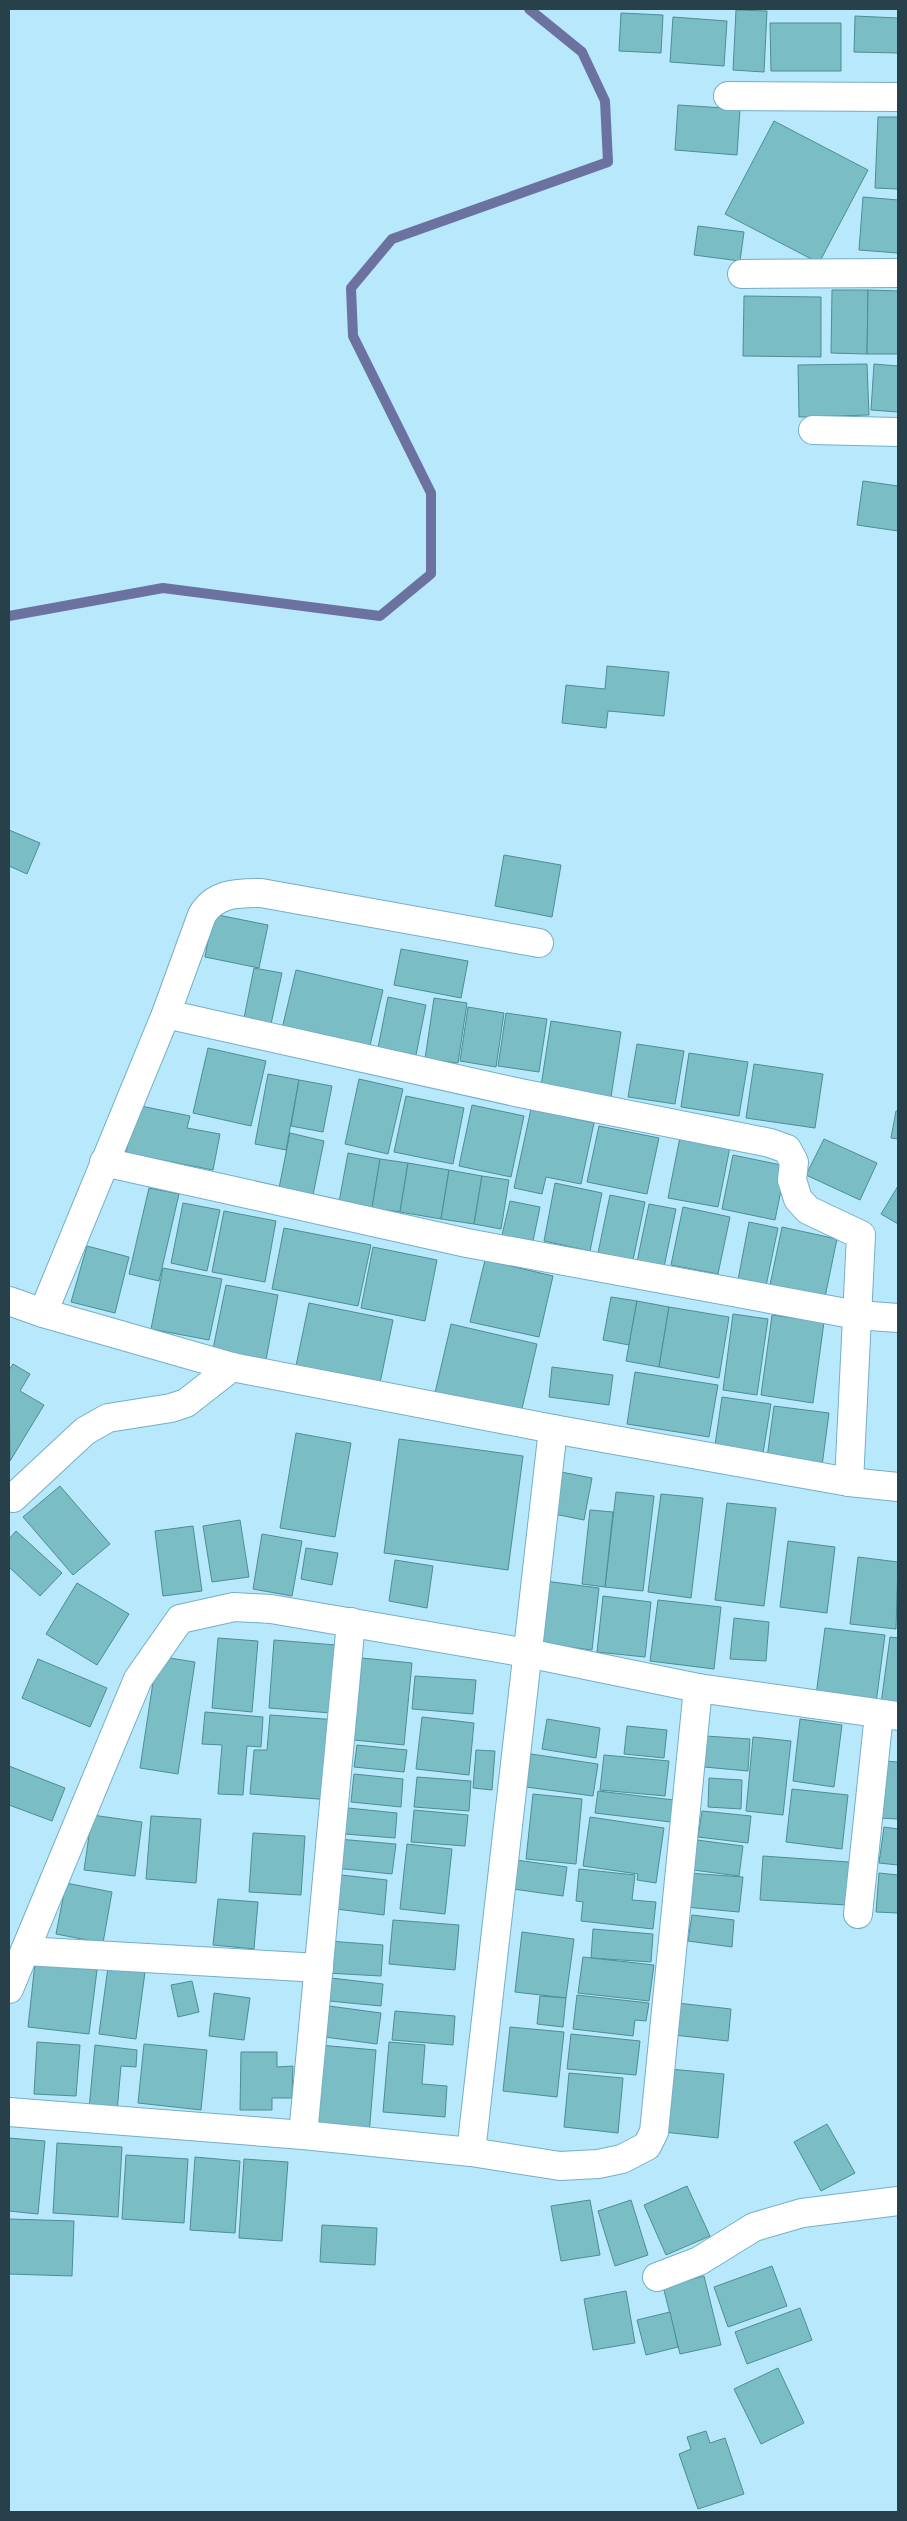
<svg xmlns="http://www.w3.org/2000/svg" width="907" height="2521" viewBox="0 0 907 2521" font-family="Bitter,serif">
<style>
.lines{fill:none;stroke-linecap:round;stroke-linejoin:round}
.stream{stroke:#6c72a0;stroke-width:10}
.building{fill:#7abdc4;stroke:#4b8e95}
.minor-casing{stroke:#74afc6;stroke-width:30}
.minor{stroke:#fff;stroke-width:28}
</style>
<rect width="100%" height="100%" fill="#b8e8fb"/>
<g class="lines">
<polyline class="stream" points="9,616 163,588 380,616 431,574 431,493 353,336 351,288 392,239 608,162 605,101 582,52 529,9"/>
</g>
<g class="building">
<polygon points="736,10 767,11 764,72 733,70"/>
<polygon points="621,13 663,15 661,53 619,51"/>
<polygon points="855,16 898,18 898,53 854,52"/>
<polygon points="673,17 727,21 724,66 670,62"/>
<polygon points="770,23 841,23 841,71 771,71"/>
<polygon points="678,105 740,109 737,155 675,150"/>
<polygon points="878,117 898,117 898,189 875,188"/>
<polygon points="774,121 868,170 819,263 725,214"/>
<polygon points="863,197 898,200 898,253 859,250"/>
<polygon points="698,226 744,232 740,261 694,255"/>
<polygon points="832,290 868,290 867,354 831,353"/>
<polygon points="868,290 898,291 898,354 867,354"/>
<polygon points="744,296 821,297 821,357 743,356"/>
<polygon points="867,364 869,415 799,417 798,365"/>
<polygon points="874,364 898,366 898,412 871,410"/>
<polygon points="863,481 898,486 898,531 857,525"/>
<polygon points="607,666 669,672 664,716 608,711 606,728 562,723 566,685 605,689"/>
<polygon points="9,830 40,843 27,874 9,866"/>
<polygon points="504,855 561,865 552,917 495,906"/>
<polygon points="213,914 268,925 259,968 205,957"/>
<polygon points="401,949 468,961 461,998 394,985"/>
<polygon points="254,968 282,973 271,1024 244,1018"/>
<polygon points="296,970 383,990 368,1054 281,1033"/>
<polygon points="388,997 426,1005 416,1055 378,1048"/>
<polygon points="434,998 467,1003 458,1063 425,1059"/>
<polygon points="468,1007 504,1013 496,1067 460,1061"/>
<polygon points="506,1013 547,1019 539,1072 498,1066"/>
<polygon points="551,1021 621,1032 611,1097 541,1086"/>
<polygon points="637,1044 684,1051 675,1104 628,1097"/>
<polygon points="208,1048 266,1061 251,1126 193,1113"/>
<polygon points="689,1053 748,1062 739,1116 681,1107"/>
<polygon points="754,1064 823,1074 815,1128 746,1118"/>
<polygon points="268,1074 299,1080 286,1150 255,1144"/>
<polygon points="359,1079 403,1089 388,1154 345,1144"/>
<polygon points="299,1080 332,1086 323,1132 291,1126"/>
<polygon points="406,1096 464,1108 453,1164 394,1152"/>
<polygon points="136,1105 190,1116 187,1128 220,1134 213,1170 126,1153"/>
<polygon points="472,1105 524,1116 511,1177 459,1166"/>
<polygon points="531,1109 594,1123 581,1184 546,1177 542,1194 514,1188"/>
<polygon points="896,1111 898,1111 898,1139 891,1138"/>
<polygon points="599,1126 659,1138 647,1194 587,1182"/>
<polygon points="290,1133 324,1141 313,1195 279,1188"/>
<polygon points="680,1137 730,1147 718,1207 668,1198"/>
<polygon points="824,1139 877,1163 860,1200 806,1175"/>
<polygon points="348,1153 380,1159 372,1208 339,1202"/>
<polygon points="733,1155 786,1166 775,1220 722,1209"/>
<polygon points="380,1159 408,1163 400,1212 372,1208"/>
<polygon points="408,1163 449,1170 441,1219 400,1212"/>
<polygon points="449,1170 482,1176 474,1224 441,1219"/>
<polygon points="482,1176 509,1180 501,1229 474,1224"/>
<polygon points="555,1183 602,1193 590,1251 544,1241"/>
<polygon points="898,1186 898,1224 881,1214"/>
<polygon points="149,1188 179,1194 159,1281 129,1274"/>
<polygon points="610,1195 645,1202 633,1260 598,1253"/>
<polygon points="510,1201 540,1207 533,1241 502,1235"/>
<polygon points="183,1203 220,1210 207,1271 171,1263"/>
<polygon points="649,1204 676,1209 664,1267 637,1262"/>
<polygon points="683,1207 730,1217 718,1274 671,1265"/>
<polygon points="224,1211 276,1221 265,1282 212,1272"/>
<polygon points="749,1222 778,1228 766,1286 738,1280"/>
<polygon points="782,1227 837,1239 825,1297 770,1285"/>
<polygon points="284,1228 371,1245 358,1306 272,1289"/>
<polygon points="87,1246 129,1257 115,1313 71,1302"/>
<polygon points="373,1247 437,1260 425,1321 361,1308"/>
<polygon points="485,1260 553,1276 539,1337 470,1322"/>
<polygon points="163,1268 222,1279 209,1340 151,1329"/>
<polygon points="226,1285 278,1295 266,1360 213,1349"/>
<polygon points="611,1297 637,1301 629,1345 603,1340"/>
<polygon points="637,1301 669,1307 659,1367 626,1361"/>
<polygon points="309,1303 393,1320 380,1383 296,1366"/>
<polygon points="669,1307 729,1317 719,1378 659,1367"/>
<polygon points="733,1314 768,1319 757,1395 723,1390"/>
<polygon points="772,1315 824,1322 813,1403 761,1395"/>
<polygon points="451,1324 537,1344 521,1413 435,1393"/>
<polygon points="13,1364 30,1374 20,1391 44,1405 10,1461 9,1370"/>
<polygon points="552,1367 613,1375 609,1405 549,1397"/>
<polygon points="635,1372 718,1385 709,1437 627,1424"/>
<polygon points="722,1397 771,1404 762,1459 714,1452"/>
<polygon points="774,1406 829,1413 822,1466 767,1458"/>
<polygon points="296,1433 351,1443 335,1537 280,1528"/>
<polygon points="399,1439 523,1456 508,1570 384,1553"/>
<polygon points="561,1472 592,1478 584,1520 554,1514"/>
<polygon points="60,1486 110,1544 73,1575 23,1517"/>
<polygon points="616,1492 654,1496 643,1591 605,1587"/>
<polygon points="661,1494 703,1498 691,1598 648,1592"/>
<polygon points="727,1503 776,1508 764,1606 715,1600"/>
<polygon points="590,1510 613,1512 605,1587 582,1584"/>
<polygon points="240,1520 249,1577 212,1582 203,1526"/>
<polygon points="193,1526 202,1591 163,1596 155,1531"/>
<polygon points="16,1531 62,1573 40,1596 9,1567 9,1539"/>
<polygon points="262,1534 302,1541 292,1596 253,1589"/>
<polygon points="788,1541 835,1547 827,1613 780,1607"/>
<polygon points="306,1548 338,1553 332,1585 301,1579"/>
<polygon points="858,1557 898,1562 896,1629 850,1624"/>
<polygon points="395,1560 433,1566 427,1608 389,1601"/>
<polygon points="545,1581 599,1588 592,1650 538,1643"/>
<polygon points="77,1583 129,1614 97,1665 46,1634"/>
<polygon points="603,1596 651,1602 645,1657 597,1652"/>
<polygon points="658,1600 721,1607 714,1669 650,1661"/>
<polygon points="734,1618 769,1622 766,1661 730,1659"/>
<polygon points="825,1628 885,1635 876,1703 816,1695"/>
<polygon points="890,1637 898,1638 898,1706 881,1704"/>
<polygon points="218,1638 258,1641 252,1712 212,1708"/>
<polygon points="274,1640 336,1645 331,1713 269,1708"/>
<polygon points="157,1656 195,1662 178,1774 140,1768"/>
<polygon points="362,1658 412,1663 404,1745 354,1740"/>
<polygon points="38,1659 107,1688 90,1727 22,1698"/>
<polygon points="415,1676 476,1680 473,1714 412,1709"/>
<polygon points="205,1712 263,1717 261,1747 247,1746 243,1795 218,1794 222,1745 202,1744"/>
<polygon points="270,1715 338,1720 332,1800 250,1794 254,1750 267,1750"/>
<polygon points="422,1717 474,1723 469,1775 416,1769"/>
<polygon points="547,1719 600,1728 596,1758 542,1749"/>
<polygon points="800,1719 842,1725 834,1787 793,1781"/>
<polygon points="627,1726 667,1730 664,1758 624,1754"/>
<polygon points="706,1736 750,1739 748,1771 704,1767"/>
<polygon points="753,1737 791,1741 783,1815 746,1811"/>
<polygon points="357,1745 407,1750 404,1772 354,1767"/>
<polygon points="476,1750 495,1751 492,1790 473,1788"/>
<polygon points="531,1754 598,1764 593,1796 526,1787"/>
<polygon points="604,1755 669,1761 665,1796 600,1790"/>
<polygon points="884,1761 898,1762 898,1819 879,1818"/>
<polygon points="9,1766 65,1788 52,1821 9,1805"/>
<polygon points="354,1774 403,1779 401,1807 351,1802"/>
<polygon points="417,1777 471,1781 469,1811 414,1807"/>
<polygon points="709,1778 742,1780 741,1809 708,1807"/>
<polygon points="792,1789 848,1795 842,1849 786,1842"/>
<polygon points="598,1791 674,1800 671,1822 595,1813"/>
<polygon points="533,1794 582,1799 576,1864 526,1859"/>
<polygon points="348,1808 397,1813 395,1838 345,1834"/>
<polygon points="414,1810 468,1815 465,1846 411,1842"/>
<polygon points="702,1811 751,1816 748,1843 698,1837"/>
<polygon points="92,1815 142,1822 135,1876 84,1870"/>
<polygon points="151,1816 201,1819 196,1883 146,1879"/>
<polygon points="590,1817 664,1828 656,1883 637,1880 638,1874 583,1866"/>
<polygon points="884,1827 898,1829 898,1865 879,1863"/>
<polygon points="253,1833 305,1836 301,1895 249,1892"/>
<polygon points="338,1839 396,1844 392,1874 335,1868"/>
<polygon points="697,1840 743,1846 739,1876 693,1870"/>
<polygon points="407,1844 452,1849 445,1914 400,1909"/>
<polygon points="763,1856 849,1862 846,1905 760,1900"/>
<polygon points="516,1860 567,1867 563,1896 513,1889"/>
<polygon points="579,1869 635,1875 632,1900 656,1902 653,1929 581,1921 583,1902 576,1901"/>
<polygon points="688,1873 743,1877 739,1912 685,1907"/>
<polygon points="879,1873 898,1875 898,1913 876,1912"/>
<polygon points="332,1874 387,1880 384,1915 328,1908"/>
<polygon points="66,1883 112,1892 103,1943 56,1934"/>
<polygon points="218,1899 258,1902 254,1949 213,1945"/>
<polygon points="692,1915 734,1920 732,1947 688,1941"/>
<polygon points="393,1920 459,1925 455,1970 389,1964"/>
<polygon points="593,1929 653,1934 651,1962 591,1958"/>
<polygon points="522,1932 574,1939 566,1998 515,1992"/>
<polygon points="328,1941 383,1945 381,1976 326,1973"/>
<polygon points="583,1957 654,1965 649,2001 578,1993"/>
<polygon points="35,1963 97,1970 89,2034 28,2027"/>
<polygon points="108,1967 145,1972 136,2039 99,2034"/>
<polygon points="331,1978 383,1984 381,2006 329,2001"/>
<polygon points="192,1981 199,2012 178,2017 171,1985"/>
<polygon points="214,1993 250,1998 244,2040 209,2036"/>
<polygon points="577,1995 649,2003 646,2021 635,2020 633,2036 573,2029"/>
<polygon points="540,1996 566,1998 563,2027 537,2024"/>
<polygon points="677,2003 731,2009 728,2041 674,2035"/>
<polygon points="329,2006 381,2013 377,2044 325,2037"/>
<polygon points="395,2011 455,2016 453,2045 392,2040"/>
<polygon points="510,2027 564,2032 557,2097 503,2091"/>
<polygon points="571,2034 640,2041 636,2075 567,2069"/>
<polygon points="37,2042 80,2045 76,2096 34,2094"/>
<polygon points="389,2042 425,2045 422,2084 447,2086 445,2117 383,2112"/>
<polygon points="144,2044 207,2050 201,2110 138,2103"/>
<polygon points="95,2045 137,2050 136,2067 121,2066 117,2112 89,2109"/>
<polygon points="319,2045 376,2050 369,2135 312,2130"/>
<polygon points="241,2052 277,2052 277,2067 293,2066 292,2098 272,2098 272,2110 240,2110"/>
<polygon points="670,2069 724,2074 718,2138 664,2132"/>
<polygon points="569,2073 623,2078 618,2133 564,2127"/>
<polygon points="827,2124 855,2173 821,2191 794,2142"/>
<polygon points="9,2138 45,2141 38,2214 9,2211"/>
<polygon points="57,2143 122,2147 118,2217 53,2213"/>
<polygon points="126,2155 188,2159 184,2223 122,2219"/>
<polygon points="195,2157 240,2161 235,2233 190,2230"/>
<polygon points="244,2159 288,2162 282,2241 239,2238"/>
<polygon points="687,2186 710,2236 666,2255 644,2205"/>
<polygon points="590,2200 600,2255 561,2261 551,2206"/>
<polygon points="631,2200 648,2255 615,2266 598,2211"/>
<polygon points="9,2219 74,2221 72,2276 9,2274"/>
<polygon points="322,2225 377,2228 375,2265 320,2262"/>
<polygon points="772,2266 787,2306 728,2327 714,2287"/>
<polygon points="704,2276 721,2345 680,2354 663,2286"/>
<polygon points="626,2291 635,2343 593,2350 584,2299"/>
<polygon points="800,2308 812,2340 747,2364 735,2332"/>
<polygon points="670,2312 678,2347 646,2355 637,2320"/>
<polygon points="778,2368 804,2423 761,2444 734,2389"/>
<polygon points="706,2431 710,2443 725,2438 744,2494 698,2509 679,2454 691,2449 687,2437"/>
</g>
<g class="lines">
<g class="minor-casing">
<g id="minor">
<polyline points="728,96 898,97"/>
<polyline points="742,274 898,273"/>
<polyline points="813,430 898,432"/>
<polyline points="166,1014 520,1093 770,1143 787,1149 794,1162 792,1180 798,1199 808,1210 861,1235 849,1482"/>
<polyline points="104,1162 467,1243 857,1315 898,1318"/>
<polyline points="9,1301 43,1313 232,1367 553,1429 849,1482 898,1487"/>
<path d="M43,1313L166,1014L202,915C215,893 237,893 261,893L539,943"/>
<polyline points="13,1498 85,1431 108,1418 171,1408 186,1403 232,1367"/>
<polyline points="858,1914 879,1714"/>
<polyline points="25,1951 319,1968"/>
<polyline points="9,1989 138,1679 180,1619 234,1607 271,1609 527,1653 698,1688 898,1716"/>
<polyline points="9,2112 303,2135 471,2152 560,2166 598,2164 622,2159 647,2146 654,2132 698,1688"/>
<polyline points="303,2135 351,1622"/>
<polyline points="471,2152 553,1429"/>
<polyline points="657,2277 699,2261 754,2227 802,2213 898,2201"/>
</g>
</g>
<use href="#minor" class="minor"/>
</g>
<rect width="907" height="2521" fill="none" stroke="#274049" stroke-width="20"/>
</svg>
